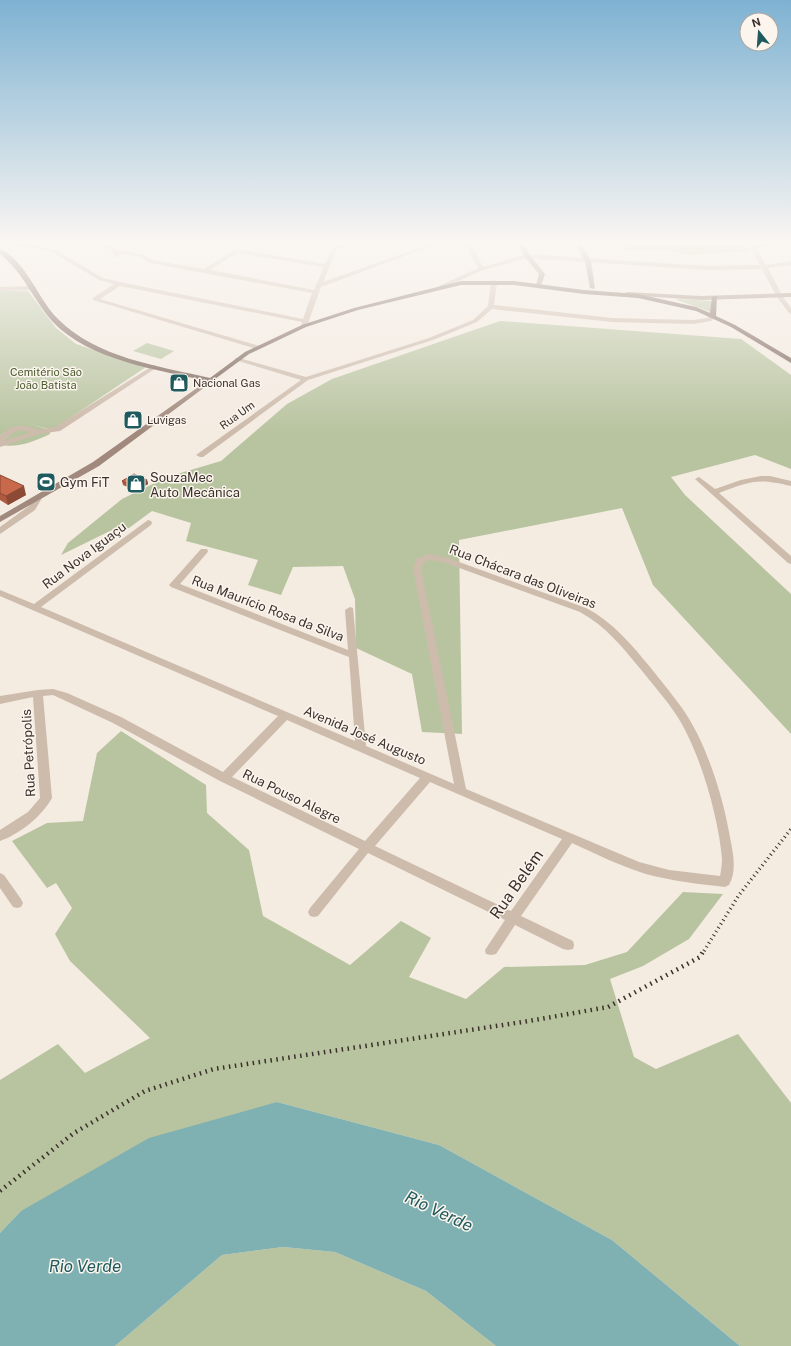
<svg xmlns="http://www.w3.org/2000/svg" width="791" height="1346" viewBox="0 0 791 1346" font-family="'Public Sans',sans-serif">
<style>
.green{fill:#b8c4a0}
.water{fill:#7fb0b2}
.lines{fill:none;stroke-linecap:round;stroke-linejoin:round}
.street{fill:#cdbbac;fill-rule:evenodd}
.secondary{fill:#a18a7d;fill-rule:evenodd}
.primary{fill:#7d675c;fill-rule:evenodd}
.rail-far1{stroke:#3b302b;stroke-width:3.5;stroke-dasharray:1 3.5;stroke-linecap:butt}
.rail{stroke:#3b302b;stroke-width:4.5;stroke-dasharray:1.5 4.5;stroke-linecap:butt}
.wall{fill:#ac5a40}
.shaded-wall{fill:#8c4a34}
.building{fill:#c8694b;stroke:#8c4a34}
.labels{text-anchor:middle;stroke-width:3;stroke-linejoin:round;paint-order:stroke}
.far-park-label{font-size:11px;fill:#4a5a2e;stroke:#fbf5ee}
.far-poi-label{font-size:11px;fill:#3b302b;stroke:#fbf5ee;text-anchor:start}
.far-street-label{font-size:11px;fill:#3b302b;stroke:#fbf5ee}
.poi-label{font-size:13px;fill:#3b302b;stroke:#fbf5ee;text-anchor:start}
.street-label{font-size:13px;fill:#3b302b;stroke:#fbf5ee}
.near-street-label{font-size:16px;fill:#3b302b;stroke:#fbf5ee}
.near-water-label{font-size:17px;font-style:italic;fill:#1f5a5e;stroke:#fbf5ee}
</style>
<rect width="100%" height="100%" fill="#f4ebe1"/>
<g class="green">
<polygon points="624,244 751,244 753,245 745,246 748,251 688,255 665,250 625,250"/>
<path d="M0,291H28L56,328L76,344L146,367L52,430L30,424L50,430V434C33,442 19,448 0,445V437L14,426L0,436Z"/>
<polygon points="678,299 713,301 711,312 677,300"/>
<polygon points="500,321 741,339 791,375 791,469 755,455 671,477 685,495 791,594 791,734 653,585 622,508 459,540 462,734 422,732 412,674 356,648 355,599 343,566 293,567 281,595 248,585 258,560 186,541 191,523 152,511 129,528 114,529 61,555 68,543 122,499 167,477 221,461 287,404 332,379"/>
<polygon points="147,343 174,351 161,359 133,351"/>
<polygon points="121,731 206,785 207,813 249,850 263,916 350,965 401,921 431,938 409,977 466,999 504,967 585,965 627,952 683,892 723,894 689,939 643,966 610,979 634,1057 656,1069 738,1034 791,1103 791,1346 740,1346 612,1240 439,1145 277,1102 21,1211 0,1233 0,1080 58,1044 85,1073 150,1038 70,961 55,934 72,908 56,883 47,888 12,841 47,823 83,821 97,753"/>
<polygon points="283,1247 335,1252 426,1291 496,1346 115,1346 222,1255"/>
</g>
<polygon class="water" points="277,1102 439,1145 612,1240 740,1346 496,1346 426,1291 335,1252 283,1247 222,1255 115,1346 0,1346 0,1233 21,1211 149,1138"/>
<g class="lines">
<g class="street">
<path d="M10,244H21L56,250L103,278L120,282L303,319L312,293L150,263L140,257L118,253L120,256L117,258L111,251L97,244H104L115,249L144,255L152,260L204,269L236,249L325,264L332,249L346,244H353L336,251L323,282L430,244H437L321,287L307,326L304,328L301,326L302,322L120,286L100,299L259,346V348L257,349L93,300V298L114,284L99,280L52,252ZM237,253L324,267L314,290L210,270Z"/>
<polygon points="465,244 471,244 483,267 527,254 706,266 760,265 750,247 761,244 770,244 769,245 756,248 766,265 791,261 791,265 768,268 783,297 791,308 791,314 789,313 777,297 762,269 706,270 527,258 483,270 443,288 439,288 439,286 478,268"/>
<polygon points="494,280 497,282 494,305 612,318 693,320 707,318 713,314 716,316 711,321 693,324 612,322 492,309 477,322 433,340 308,380 203,457 200,457 196,455 301,380 235,360 235,358 239,358 306,377 429,338 473,320 488,306 491,282"/>
<polygon points="0,287 34,286 37,288 34,290 0,291"/>
<path d="M154,365L156,366V368L60,431L39,434L0,447V436L10,428L17,426H26L39,430L55,427ZM18,430L31,432L4,441L12,434Z"/>
<path d="M761,476H770L791,481V486C757,478 751,481 719,493L791,556V564L788,563L695,479L699,477L715,489L741,480Z"/>
<polygon points="35,496 41,496 42,498 35,510 0,534 0,527 29,506"/>
<path d="M148,520L151,521L152,523L151,525L41,607L355,741L349,657L171,587L169,585L201,549H207L208,551L207,553L180,584L348,650L345,610L350,607L353,608L366,746L454,784L413,569L417,558L430,554L448,558L586,608C613,622 631,644 650,667C661,681 672,694 682,708C705,740 722,793 729,832C732,849 738,869 729,885L725,887C699,884 672,881 646,874C620,866 596,854 572,843L521,916L573,941L574,945L573,949L568,950L563,949L515,925L496,954L491,955L486,954L485,950L505,920L368,853L318,916L314,917L310,916L308,912L310,908L359,849L220,781L113,723L53,695L43,696L52,798C42,816 20,834 0,841V830L28,812L40,798L33,697L0,704V696L38,690L53,689L67,693L121,717L223,772L278,716L0,596V590L34,604ZM430,560L443,562L580,612C606,626 624,649 643,672C653,685 665,698 675,713C699,748 718,815 722,858C722,864 721,871 720,876L669,870L639,862L466,789L421,569L424,562ZM287,720L420,778L365,841L232,777ZM430,782L562,839L511,911L375,846Z"/>
<polygon points="0,873 4,875 21,899 23,903 21,907 17,908 13,907 0,888"/>
</g>
<g class="secondary">
<polygon points="518,244 524,244 530,255 545,274 541,286 536,285 539,274 524,256"/>
<polygon points="575,244 581,244 591,261 595,289 590,288 585,261"/>
<polygon points="627,292 701,296 791,293 791,297 701,300 625,295 624,294"/>
<polygon points="211,378 215,380 213,381 99,466 0,522 0,516 93,462"/>
</g>
<path class="primary" d="M0,249C25,259 39,301 58,319C97,358 158,366 210,378L245,352L302,325L354,308L461,281H514L584,290L638,294L696,307L710,313L712,297L717,296L716,316L735,325L791,358V363L731,327L696,311L638,298L584,294L514,285H461L358,310L306,327L249,354L211,382C160,370 89,361 52,321C33,299 23,272 0,254Z"/>
<polyline class="rail-far1" points="704,951 739,895 791,829"/>
<polyline class="rail" points="0,1191 74,1133 145,1091 214,1069 529,1021 608,1007 700,957 704,950"/>
</g>
<g class="wall">
<polygon points="0,475 26,495 8,505 0,500"/>
<polygon points="147,480 148,484 136,491 123,485 122,481"/>
</g>
<g class="shaded-wall">
<polygon points="147,480 148,484 136,491 135,487"/>
<polygon points="24,486 26,495 8,505 6,496"/>
</g>
<g class="building">
<polygon points="134,474 147,480 135,487 122,481"/>
<polygon points="0,475 24,486 6,496 0,493"/>
</g>
<linearGradient id="sky" x2="0" y2="1"><stop stop-color="#7eb2d2"/><stop offset="0.56" stop-color="#faf6f2"/><stop offset="1" stop-color="#faf6f2" stop-opacity="0"/></linearGradient>
<rect width="791" height="432" fill="url(#sky)"/>
<defs>
<g id="shop-square" transform="scale(1)"><rect x="-9" y="-9" width="18" height="18" rx="4" fill="#1f5a5e" stroke="#fbf5ee"/><path d="M-5-2.5h2.3a2.7 3.5 0 0 1 5.4 0H5L5.5 6h-11ZM-1.5-2.5h3a1.5 2.3 0 0 0-3 0Z" fill="#fff"/></g>
<g id="stadium-square" transform="scale(1)"><rect x="-9" y="-9" width="18" height="18" rx="4" fill="#1f5a5e" stroke="#fbf5ee"/><path d="M0-5a6.5 5 0 1 0 0 10a6.5 5 0 1 0 0-10ZM-3.5-1.8h7v3.6h-7Z" fill="#fff"/></g>
</defs>
<g fill-rule="evenodd">
<use href="#shop-square" x="179" y="383"/>
<use href="#shop-square" x="133" y="420"/>
<use href="#stadium-square" x="46" y="482"/>
<use href="#shop-square" x="136" y="484"/>
</g>
<g class="labels">
<g class="far-park-label">
<text x="46" y="376">Cemitério São<tspan x="46" dy="13">João Batista</tspan></text>
</g>
<g class="far-poi-label">
<text x="193" y="387">Nacional Gas</text>
<text x="147" y="424">Luvigas</text>
</g>
<g class="far-street-label">
<text transform="translate(237 415) rotate(-36)" y="4">Rua Um</text>
</g>
<g class="poi-label">
<text x="150" y="482">SouzaMec<tspan x="150" dy="15">Auto Mecânica</tspan></text>
<text x="60" y="487">Gym FiT</text>
</g>
<g class="street-label">
<text transform="translate(84 555) rotate(-37)" y="5">Rua Nova Iguaçu</text>
<text transform="translate(523 576) rotate(21)" y="5">Rua Chácara das Oliveiras</text>
<text transform="translate(268 608) rotate(21)" y="5">Rua Maurício Rosa da Silva</text>
<text transform="translate(365 735) rotate(23)" y="5">Avenida José Augusto</text>
<text transform="translate(28 753) rotate(-93)" y="5">Rua Petrópolis</text>
<text transform="translate(292 796) rotate(26)" y="5">Rua Pouso Alegre</text>
</g>
<g class="near-street-label">
<text transform="translate(516 884) rotate(-55)" y="6">Rua Belém</text>
</g>
<g class="near-water-label">
<text transform="translate(439 1211) rotate(25)" y="6">Rio Verde</text>
<text x="85" y="1272">Rio Verde</text>
</g>
</g>
<g transform="translate(759 32) rotate(343)"><circle r="19" fill="#fbf5ee" stroke="#aea6a0"/>
<path d="M0-3L7 15L0 10L-7 15Z" fill="#1f5a5e"/>
<text y="-6" font-size="11" font-weight="bold" text-anchor="middle" fill="#3b302b">N</text>
</g>
</svg>
